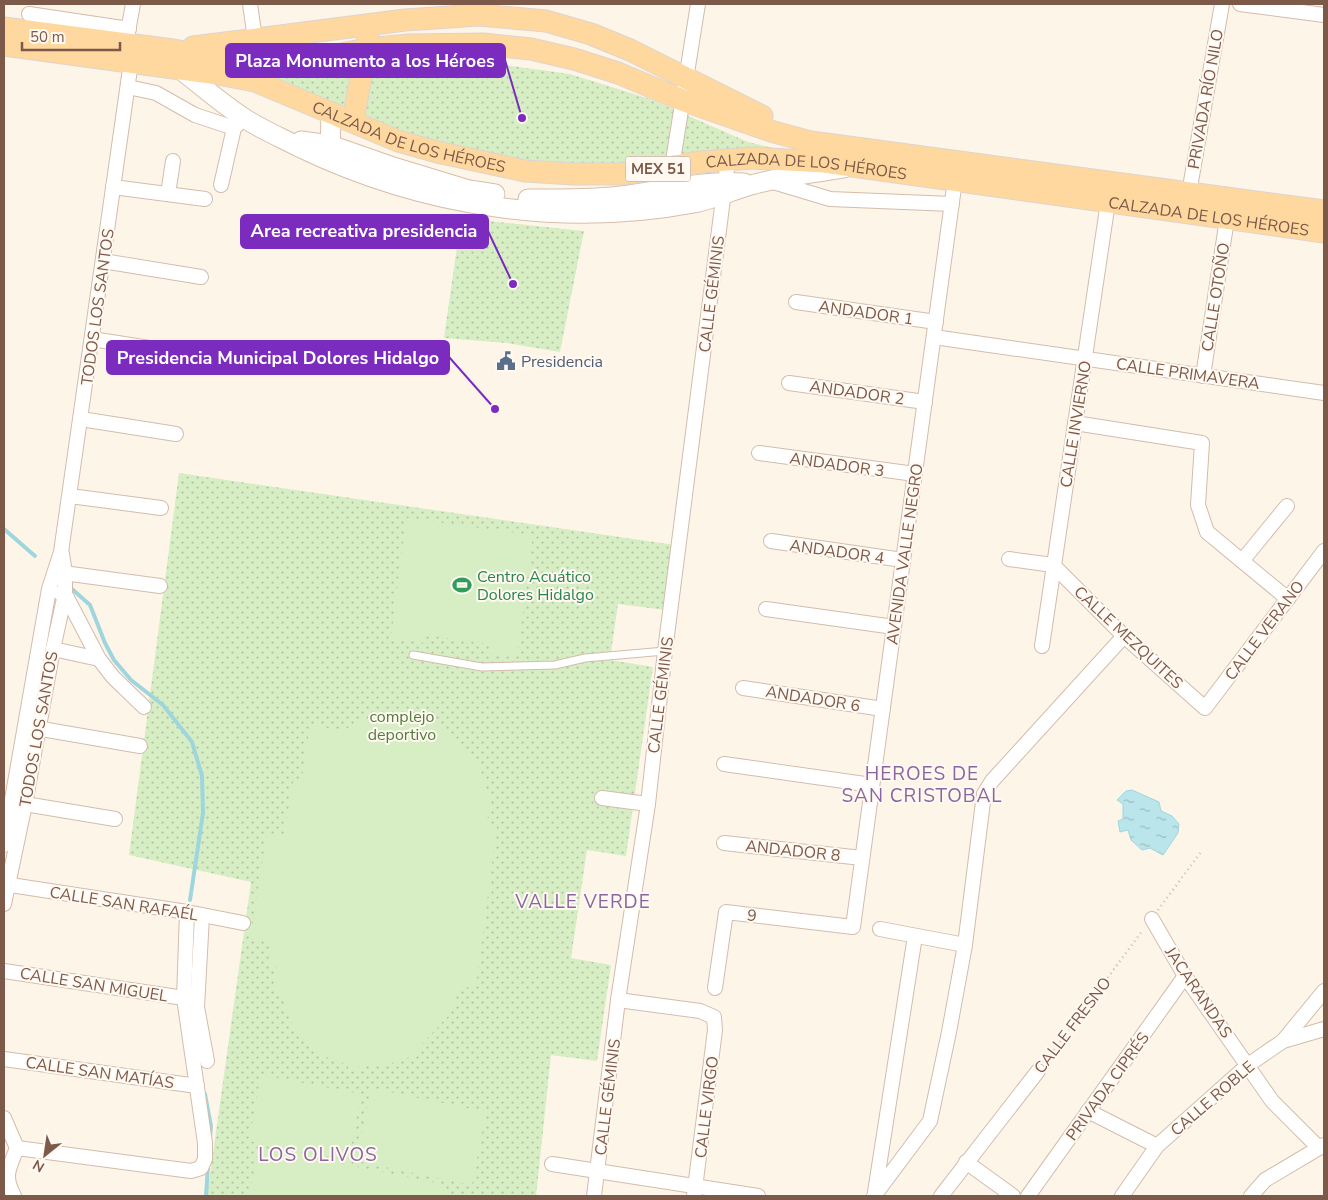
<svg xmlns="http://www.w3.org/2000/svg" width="1328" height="1200" viewBox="0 0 1328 1200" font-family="'Nunito Sans',sans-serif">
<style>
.grass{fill:url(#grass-dots)}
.garden{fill:#d7eec5}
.water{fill:url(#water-ripples);stroke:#9fd6de}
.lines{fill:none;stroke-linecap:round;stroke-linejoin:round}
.stream{stroke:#9fd6de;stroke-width:4}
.lane-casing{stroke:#d3bcac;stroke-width:9}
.street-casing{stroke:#d3bcac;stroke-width:16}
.secondary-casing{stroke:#d8beab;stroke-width:21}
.primary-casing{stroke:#ddd4d0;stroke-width:23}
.path{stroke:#ddb59f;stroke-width:2.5;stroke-dasharray:1 4;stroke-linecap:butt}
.lane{stroke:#fff;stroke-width:7}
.street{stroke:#fff;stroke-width:14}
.secondary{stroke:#fff;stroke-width:19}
.primary{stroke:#ffd89f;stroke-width:21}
.labels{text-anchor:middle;stroke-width:4;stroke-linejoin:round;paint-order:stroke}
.shield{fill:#fff9f1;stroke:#a3897b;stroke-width:1}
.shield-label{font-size:15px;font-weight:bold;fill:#7c5949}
.street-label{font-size:16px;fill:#7c5949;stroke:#fff9f1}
.service-label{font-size:16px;fill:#4e5e75;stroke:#fff9f1;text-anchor:start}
.leisure-label{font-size:16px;fill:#27864d;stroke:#fff9f1;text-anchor:start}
.park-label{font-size:16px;fill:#527d3c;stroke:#fff9f1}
.quarter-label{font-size:19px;letter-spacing:1px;fill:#8a659f;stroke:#fff9f1}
.leader{fill:none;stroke:#7b2cbf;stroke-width:2}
.callout-dot{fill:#7b2cbf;stroke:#fff9f1;stroke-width:2}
.callout{fill:#7b2cbf;stroke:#7b2cbf;stroke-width:2}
.callout-label{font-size:18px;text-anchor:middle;font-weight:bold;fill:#fff}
</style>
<defs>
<pattern id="grass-dots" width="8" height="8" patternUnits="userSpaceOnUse" patternTransform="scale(1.25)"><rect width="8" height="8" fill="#d7eec5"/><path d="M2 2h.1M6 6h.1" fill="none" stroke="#b3c4a2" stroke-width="1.8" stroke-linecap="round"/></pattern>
<pattern id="water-ripples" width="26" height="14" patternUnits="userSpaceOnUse" patternTransform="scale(1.25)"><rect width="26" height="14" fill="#bae5eb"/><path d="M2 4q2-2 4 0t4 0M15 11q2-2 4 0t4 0" fill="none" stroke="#9cbdc0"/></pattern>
</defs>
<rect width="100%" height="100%" fill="#fef5e9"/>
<g class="grass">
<polygon points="389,61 482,62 570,74 650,99 748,142 816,158 675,165 524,166 399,138 249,73"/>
<polygon points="461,218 584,231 560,352 507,343 444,338"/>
<polygon points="179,473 675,545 666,610 618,604 610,660 653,667 626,856 587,850 571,958 611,965 597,1061 551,1055 536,1196 207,1196 251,882 129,855"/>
</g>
<g class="garden">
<polygon points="406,518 533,535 517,657 489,653 490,644 426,635 425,643 391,638"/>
<path d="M406,715L425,719L448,731L478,762L490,800L487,824L497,825L476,986L463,988L457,994L450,1014L410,1057L383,1066L359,1064L358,1072L348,1071V1064C314,1059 286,1027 282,993L273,991L277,966L268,964L271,941L250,938L267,833L284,835L293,782L301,783L310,725L342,731L365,719Z"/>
<polygon points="261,1075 361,1094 349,1160 249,1141"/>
<polygon points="371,1088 486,1112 472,1185 356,1161"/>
<polygon points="259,1147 446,1185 444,1196 249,1196"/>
</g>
<polygon class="water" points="1132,790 1159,802 1161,811 1172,816 1179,824 1178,833 1163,855 1150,848 1142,850 1131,840 1128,830 1120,832 1118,821 1123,819 1123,804 1117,800 1126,791"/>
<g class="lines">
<g class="stream">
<polyline points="4,529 35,556"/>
<polyline points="72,589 90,605 105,643 114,660 131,680 163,705 192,742 202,776 203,813 190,900"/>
<polyline points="205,1094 211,1126 210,1137"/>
<polyline points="206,1196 208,1166"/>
</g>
<g class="lane-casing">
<polyline id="lane" points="413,655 482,667 555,665 585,658 665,651"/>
</g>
<g class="street-casing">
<g id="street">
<polyline points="250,4 255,39"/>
<polyline points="1240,4 1324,15"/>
<polyline points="29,14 129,29"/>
<polyline points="127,37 133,4"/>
<polyline points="128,87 156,93 195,115 234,128"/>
<polyline points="672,167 698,4"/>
<polyline points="770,181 830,199 952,204"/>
<polyline points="221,185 234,128 240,122"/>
<polyline points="113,187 205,199"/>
<polyline points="1189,193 1222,4"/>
<polyline points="168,194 173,161"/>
<polyline points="103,261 201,277"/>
<polyline points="796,302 936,322"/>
<polyline points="934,337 1324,393"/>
<polyline points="92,339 194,355"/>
<polyline points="1203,376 1227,219"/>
<polyline points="789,383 925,402"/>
<polyline points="81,419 176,434"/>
<polyline points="1075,423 1202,443 1198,505 1207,532 1288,599"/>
<polyline points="759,453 915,474"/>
<polyline points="70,496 161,508"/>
<polyline points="771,541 903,560"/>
<polyline points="1009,559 1053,565 1124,636 1205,708 1324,551"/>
<polyline points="1242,561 1287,506"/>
<polyline points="56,572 160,586"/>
<polyline points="60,593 65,594 99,659 113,677 144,707"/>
<polyline points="766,609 894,627"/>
<polyline points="1042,646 1108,202"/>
<polyline points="53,649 99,659"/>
<polyline points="743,688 883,709"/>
<polyline points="30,727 140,746"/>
<polyline points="724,764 872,785"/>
<polyline points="602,798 648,804"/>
<polyline points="25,804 115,819"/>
<polyline points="724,843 862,858"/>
<polyline points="4,845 49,589 61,552 131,62"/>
<polyline points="4,884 187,912 243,923"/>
<polyline points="4,904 25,804 53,649 65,594 65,573 62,554"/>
<polyline points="202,916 197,1007 207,1061"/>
<polyline points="1152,919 1185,976 1272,1101 1319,1148"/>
<polyline points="880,929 965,945"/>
<polyline points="4,971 184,998"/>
<polyline points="715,988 726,912 853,927 955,180"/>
<polyline points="618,1000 700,1011 714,1017 715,1030 694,1196"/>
<polyline points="1283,1041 1324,991"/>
<polyline points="4,1059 197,1086"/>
<polyline points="1088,1111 1157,1146"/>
<polyline points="4,1118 17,1148"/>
<polyline points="17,1148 191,1171 201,1168 205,1159 205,1143 184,998 187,912"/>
<polyline points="966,1162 1013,1196"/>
<polyline points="552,1164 758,1196"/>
<polyline points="875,1192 915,936"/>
<path d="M14,1196C3,1175 9,1169 17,1148"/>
<polyline points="594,1196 618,1000 648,804 665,651 728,160"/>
<polyline points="874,1196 930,1121 949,1032 965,945 984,794 992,781 1124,636"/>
<polyline points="941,1196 1038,1071"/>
<polyline points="1028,1196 1185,976"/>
<polyline points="1122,1196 1157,1146 1248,1065 1283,1041 1324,1029"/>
<polyline points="1251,1196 1265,1180 1324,1145"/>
</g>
</g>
<g class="secondary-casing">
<g id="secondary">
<path d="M181,70C202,86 222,104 244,118C262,130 282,138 301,148C422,206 561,228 694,203C715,199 734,189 755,184C784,176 815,173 844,168"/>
<polyline points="301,141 330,145 390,166 469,190 495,194"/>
<polyline points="330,156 331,112"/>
<path d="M528,199C559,199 590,200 621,196C661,191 703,180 744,183"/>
</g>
</g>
<g class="primary-casing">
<g id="primary">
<polyline points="4,28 173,50 229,59 265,62 298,61 332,56 366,49 408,45 483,44 531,49 574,59 618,73 682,100 774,132 811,142 1324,211"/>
<path id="s1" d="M4,45L218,74L255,81L398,141L437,152L525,171L573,174H621L702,162L753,158L824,162L1324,232"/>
<polyline points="193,47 405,20 479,15 546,21 591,34 630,50 762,116"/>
<polyline points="353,121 368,37"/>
</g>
</g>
<g class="path">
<polyline points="1158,910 1201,852"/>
<polyline points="1045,1062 1143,930"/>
</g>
<use href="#lane" class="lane"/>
<use href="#street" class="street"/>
<use href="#secondary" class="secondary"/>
<use href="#primary" class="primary"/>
</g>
<defs>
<g id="civic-bare" transform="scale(1.5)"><path d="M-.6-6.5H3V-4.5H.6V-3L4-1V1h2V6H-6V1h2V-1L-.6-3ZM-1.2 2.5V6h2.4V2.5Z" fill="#5c6f8a" stroke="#fff9f1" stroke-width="2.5" paint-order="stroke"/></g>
<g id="stadium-bare" transform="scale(1.5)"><path d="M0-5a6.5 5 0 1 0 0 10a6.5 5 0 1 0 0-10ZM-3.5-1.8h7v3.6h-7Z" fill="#2e9e5b" stroke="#fff9f1" stroke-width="2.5" paint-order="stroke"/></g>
</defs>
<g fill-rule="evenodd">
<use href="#civic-bare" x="506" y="361"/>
<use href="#stadium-bare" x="462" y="585"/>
</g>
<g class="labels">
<rect class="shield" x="625.5" y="156.5" width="65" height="25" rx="4"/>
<g class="shield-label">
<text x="658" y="174">MEX 51</text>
</g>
<g class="street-label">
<text transform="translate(1205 99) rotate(-80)" y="6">PRIVADA RÍO NILO</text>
<text dy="6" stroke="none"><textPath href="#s1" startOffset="418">CALZADA DE LOS HÉROES</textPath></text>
<text dy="6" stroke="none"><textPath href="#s1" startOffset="822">CALZADA DE LOS HÉROES</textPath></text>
<text dy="6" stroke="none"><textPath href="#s1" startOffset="1228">CALZADA DE LOS HÉROES</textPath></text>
<text transform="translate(711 294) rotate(-83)" y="6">CALLE GÉMINIS</text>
<text transform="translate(1215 297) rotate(-81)" y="6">CALLE OTOÑO</text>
<text transform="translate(97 307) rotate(-82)" y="6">TODOS LOS SANTOS</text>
<text transform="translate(866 312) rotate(8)" y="6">ANDADOR 1</text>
<text transform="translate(1188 373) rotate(8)" y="6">CALLE PRIMAVERA</text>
<text transform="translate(857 392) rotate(8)" y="6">ANDADOR 2</text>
<text transform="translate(1075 424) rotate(-81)" y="6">CALLE INVIERNO</text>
<text transform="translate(837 464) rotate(8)" y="6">ANDADOR 3</text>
<text transform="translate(837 551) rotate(8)" y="6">ANDADOR 4</text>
<text transform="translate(904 554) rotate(-82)" y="6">AVENIDA VALLE NEGRO</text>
<text transform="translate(1264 630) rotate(-53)" y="6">CALLE VERANO</text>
<text transform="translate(1129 637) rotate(43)" y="6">CALLE MEZQUITES</text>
<text transform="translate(660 695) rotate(-83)" y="6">CALLE GÉMINIS</text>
<text transform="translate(813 698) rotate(9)" y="6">ANDADOR 6</text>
<text transform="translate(38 729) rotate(-80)" y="6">TODOS LOS SANTOS</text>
<text transform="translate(793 850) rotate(6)" y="6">ANDADOR 8</text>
<text transform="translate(124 903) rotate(9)" y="6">CALLE SAN RAFAÉL</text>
<text transform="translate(752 915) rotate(7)" y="6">9</text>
<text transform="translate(94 984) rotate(9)" y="6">CALLE SAN MIGUEL</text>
<text transform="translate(1199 992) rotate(56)" y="6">JACARANDAS</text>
<text transform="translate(1072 1025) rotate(-53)" y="6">CALLE FRESNO</text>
<text transform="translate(100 1072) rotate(8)" y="6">CALLE SAN MATÍAS</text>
<text transform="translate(1107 1086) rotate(-54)" y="6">PRIVADA CIPRÉS</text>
<text transform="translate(607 1097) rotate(-83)" y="6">CALLE GÉMINIS</text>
<text transform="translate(1212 1098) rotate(-41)" y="6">CALLE ROBLE</text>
<text transform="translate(706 1107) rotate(-83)" y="6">CALLE VIRGO</text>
</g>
<g class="service-label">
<text x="521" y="367">Presidencia</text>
</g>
<g class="leisure-label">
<text x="477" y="582">Centro Acuático<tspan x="477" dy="18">Dolores Hidalgo</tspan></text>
</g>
<g class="park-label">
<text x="402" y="722">complejo<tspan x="402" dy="18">deportivo</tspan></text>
</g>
<g class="quarter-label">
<text x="922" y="780">HEROES DE<tspan x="922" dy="22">SAN CRISTOBAL</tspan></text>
<text x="583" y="908">VALLE VERDE</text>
<text x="318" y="1161">LOS OLIVOS</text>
</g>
</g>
<path class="leader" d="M522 118L505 60M513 284L488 231M495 409L449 357"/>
<g class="callout-dot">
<circle cx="522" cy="118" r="5"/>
<circle cx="513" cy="284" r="5"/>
<circle cx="495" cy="409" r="5"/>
</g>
<g class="callout">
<rect x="226" y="44" width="279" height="33" rx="5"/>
<rect x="241" y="215" width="247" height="33" rx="5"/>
<rect x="107" y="341" width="342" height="33" rx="5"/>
</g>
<g class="callout-label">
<text x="365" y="67">Plaza Monumento a los Héroes</text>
<text x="364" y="237">Area recreativa presidencia</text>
<text x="278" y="364">Presidencia Municipal Dolores Hidalgo</text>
</g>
<rect width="1328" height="1200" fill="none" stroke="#7c5949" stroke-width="10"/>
<g transform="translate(45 1155) rotate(210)" stroke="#fff9f1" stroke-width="4" paint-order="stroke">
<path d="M0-4L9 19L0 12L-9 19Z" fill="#7c5949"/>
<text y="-8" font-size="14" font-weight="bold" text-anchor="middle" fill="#7c5949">N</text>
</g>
<path d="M22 42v8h98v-8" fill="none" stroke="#7c5949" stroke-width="2.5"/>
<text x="30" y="42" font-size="15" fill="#7c5949" stroke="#fff9f1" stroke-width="4" paint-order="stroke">50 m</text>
</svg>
